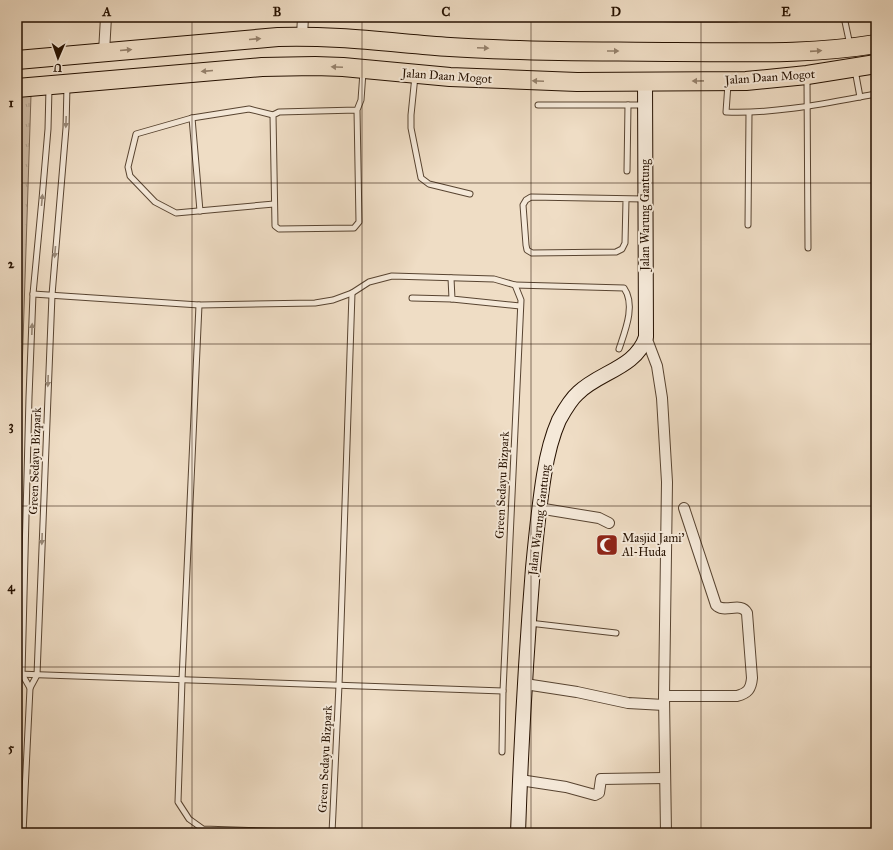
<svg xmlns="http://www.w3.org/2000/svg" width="893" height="850" viewBox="0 0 893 850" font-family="'IM FELL Great Primer',serif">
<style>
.grass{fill:url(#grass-tufts);stroke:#7a6652}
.water{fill:#ab9882;stroke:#76624e}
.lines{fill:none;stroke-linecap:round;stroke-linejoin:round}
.shore{stroke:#685441;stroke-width:1}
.lane-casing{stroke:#584431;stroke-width:7}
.street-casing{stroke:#584431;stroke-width:12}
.secondary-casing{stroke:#261100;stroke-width:16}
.highway-casing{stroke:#261100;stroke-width:20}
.lane{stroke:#f5e9d9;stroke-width:5}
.street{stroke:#f5e9d9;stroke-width:10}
.secondary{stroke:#f5e9d9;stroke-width:14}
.highway{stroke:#efddc5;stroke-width:18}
.oneway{fill:#95816c}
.oneway2{fill:#988877}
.grid{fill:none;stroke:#261100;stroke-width:1;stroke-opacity:0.55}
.labels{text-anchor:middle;stroke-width:4;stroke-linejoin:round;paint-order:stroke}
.street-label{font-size:12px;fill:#261100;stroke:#f5e9d9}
.poi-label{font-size:12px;fill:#261100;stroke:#f5e9d9;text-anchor:start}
.neatline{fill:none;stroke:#261100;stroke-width:1.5}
.grid-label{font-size:13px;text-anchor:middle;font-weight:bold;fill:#261100}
</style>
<defs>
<pattern id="grass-tufts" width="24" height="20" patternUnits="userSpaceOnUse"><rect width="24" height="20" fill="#cdbaa4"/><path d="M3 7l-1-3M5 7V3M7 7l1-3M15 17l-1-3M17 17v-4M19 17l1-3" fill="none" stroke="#b09f8b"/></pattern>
</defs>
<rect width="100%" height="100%" fill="#efddc5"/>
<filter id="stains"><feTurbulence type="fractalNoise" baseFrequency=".005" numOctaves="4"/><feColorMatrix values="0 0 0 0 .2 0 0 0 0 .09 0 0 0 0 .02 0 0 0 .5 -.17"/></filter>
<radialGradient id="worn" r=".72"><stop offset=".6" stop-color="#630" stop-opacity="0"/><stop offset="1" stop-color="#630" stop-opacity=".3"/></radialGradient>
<polygon class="grass" points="31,95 17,526 17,96"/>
<polygon class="water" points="540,17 775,17 736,22 676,22"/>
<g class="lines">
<polyline class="shore" points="654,17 736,18 744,17"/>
<g class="lane-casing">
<g id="lane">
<polyline points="844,17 850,45"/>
<polyline points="855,70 860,97"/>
<polyline points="415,76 411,115 411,128 421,178 429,184 470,194"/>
<polyline points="807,79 808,248"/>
<path d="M728,84L726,112C776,114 827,103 876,94"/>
<polyline points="538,105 643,105"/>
<polyline points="357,110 279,112 273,115 275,226 279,229 354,228 359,222 357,110 361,100 363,72"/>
<polyline points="273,115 249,109 192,118 136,134 128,167 130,176 155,202 176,213 274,204"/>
<polyline points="192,118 200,211"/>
<polyline points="627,171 628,105"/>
<polyline points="626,200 625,243 622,249 616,252 532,253 527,250 526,245 523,205 526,200 531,197 644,199"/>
<polyline points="748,225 749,113"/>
<polyline points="451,278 452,299 520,306"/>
<path d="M515,285L624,288C636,305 625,331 619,349"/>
<polyline points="33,294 199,305 315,303 333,300 352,293 369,282 392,276 494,279 515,285 521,300 503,691 502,752"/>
<polyline points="412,298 452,299"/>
<polyline points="199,305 182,680 178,802 189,819 203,829 320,833"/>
<polyline points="529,623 616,633"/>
<polyline points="17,674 503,691"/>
<polyline points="30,688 22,674 29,397 33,294 42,199 48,129 49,88"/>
<polyline points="23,833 30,688 37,675 52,295 66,128 67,86"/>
<polyline points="332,833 339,685 352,293"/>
</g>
</g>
<g class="street-casing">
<g id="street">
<polyline points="302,36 303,17"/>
<polyline points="104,52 106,17"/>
<polyline points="646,337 657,366 662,398 667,482 664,696 666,833"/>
<polyline points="538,508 599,518 609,523"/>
<polyline points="525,684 577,692 628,703 664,705"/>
<path d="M664,696H737C748,693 751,689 752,678L747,613C741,601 724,614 716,605L684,508"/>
<polyline points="520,780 566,787 595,795 599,793 601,779 665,778"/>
</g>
</g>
<g class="secondary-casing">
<path id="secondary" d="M518,833C521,745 526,656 533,568C536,537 539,506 544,475C547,456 551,438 559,420C564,411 570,400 578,393C599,372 636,368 646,337L645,81"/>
</g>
<g class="highway-casing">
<g id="highway">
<path d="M17,60L278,37C336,35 393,43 450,47C525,52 599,51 674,52C742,52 809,55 876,44"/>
<polyline points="17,88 262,67 315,66 343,67 450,77 577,82 746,81 807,75 876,64"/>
</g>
</g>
<use href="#lane" class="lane"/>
<use href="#street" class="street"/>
<use href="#secondary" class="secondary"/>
<use href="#highway" class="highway"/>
</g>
<defs><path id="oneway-solid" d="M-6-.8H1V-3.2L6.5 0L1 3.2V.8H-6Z"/></defs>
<g class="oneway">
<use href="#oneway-solid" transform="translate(255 39) rotate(-5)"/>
<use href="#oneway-solid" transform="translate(483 48) rotate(3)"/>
<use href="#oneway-solid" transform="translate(126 50) rotate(-5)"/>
<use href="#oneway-solid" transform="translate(613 51)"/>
<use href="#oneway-solid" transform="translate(816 51) rotate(-4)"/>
<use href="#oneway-solid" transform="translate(337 67) rotate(-177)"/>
<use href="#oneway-solid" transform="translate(207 71) rotate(175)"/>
<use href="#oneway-solid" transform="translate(538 81) rotate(-178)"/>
<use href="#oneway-solid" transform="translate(698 81) rotate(179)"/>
</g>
<g class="oneway2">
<use href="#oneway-solid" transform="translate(66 122) rotate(92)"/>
<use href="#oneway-solid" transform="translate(42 200) rotate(-85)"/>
<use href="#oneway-solid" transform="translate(55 252) rotate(95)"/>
<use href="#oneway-solid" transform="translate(32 329) rotate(-88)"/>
<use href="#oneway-solid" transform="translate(48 381) rotate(92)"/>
<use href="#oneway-solid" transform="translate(42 539) rotate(92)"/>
</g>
<path class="grid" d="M192,17V833M362,17V833M531,17V833M701,17V833M17,183H876M17,344H876M17,506H876M17,667H876"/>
<defs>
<g id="mosque-square" transform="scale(1.15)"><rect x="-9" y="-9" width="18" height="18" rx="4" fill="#8f2418" stroke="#f5e9d9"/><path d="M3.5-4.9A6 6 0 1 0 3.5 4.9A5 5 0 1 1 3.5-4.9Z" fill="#fff"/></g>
</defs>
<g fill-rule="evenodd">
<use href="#mosque-square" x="607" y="545"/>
</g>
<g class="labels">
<g class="street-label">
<text transform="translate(447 76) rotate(4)" y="4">Jalan Daan Mogot</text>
<text transform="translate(770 77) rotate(-4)" y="4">Jalan Daan Mogot</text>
<text transform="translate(645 215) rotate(-90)" y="4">Jalan Warung Gantung</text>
<text transform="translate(35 461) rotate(-88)" y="4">Green Sedayu Bizpark</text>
<text transform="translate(502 485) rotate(-87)" y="4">Green Sedayu Bizpark</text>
<text transform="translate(539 520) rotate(-83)" y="4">Jalan Warung Gantung</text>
<text transform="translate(325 759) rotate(-87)" y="4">Green Sedayu Bizpark</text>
</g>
<g class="poi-label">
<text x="622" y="542">Masjid Jami'<tspan x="622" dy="14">Al-Huda</tspan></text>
</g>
</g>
<rect width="893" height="850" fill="none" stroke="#efddc5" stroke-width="44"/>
<g transform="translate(58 58) rotate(182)" stroke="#f5e9d9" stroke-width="3" paint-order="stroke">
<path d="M0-3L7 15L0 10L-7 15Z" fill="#261100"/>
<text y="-6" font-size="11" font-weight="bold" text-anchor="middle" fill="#261100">U</text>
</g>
<rect x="22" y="22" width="849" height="806" class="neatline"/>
<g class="grid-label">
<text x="107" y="16">A</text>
<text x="277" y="16">B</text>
<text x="446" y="16">C</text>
<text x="616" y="16">D</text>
<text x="786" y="16">E</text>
<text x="11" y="107">1</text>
<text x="11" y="268">2</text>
<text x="11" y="430">3</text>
<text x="11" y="591">4</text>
<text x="11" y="752">5</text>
</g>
<rect width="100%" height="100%" filter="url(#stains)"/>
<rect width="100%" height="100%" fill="url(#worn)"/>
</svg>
